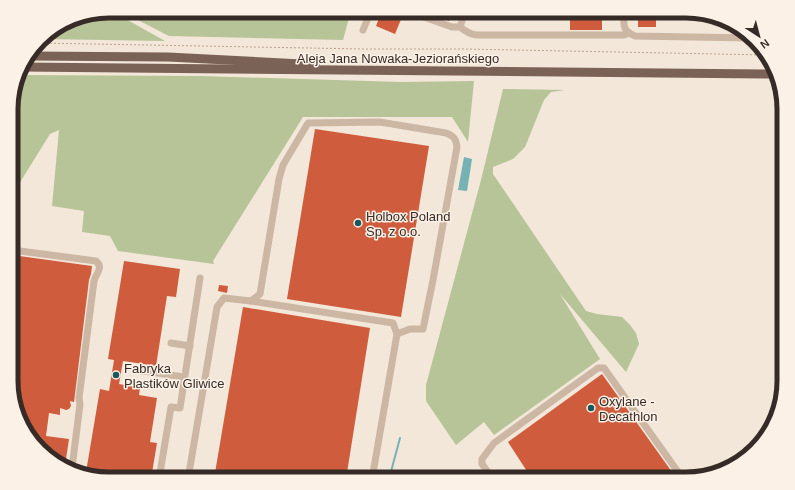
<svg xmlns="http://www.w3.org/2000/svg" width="795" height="490" viewBox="0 0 795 490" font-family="Helvetica,sans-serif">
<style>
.green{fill:#b6c498}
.water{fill:#76b2b3}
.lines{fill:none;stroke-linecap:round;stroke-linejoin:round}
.stream{stroke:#76b2b3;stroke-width:2}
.building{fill:#cf5c3c}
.path{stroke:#b8a08f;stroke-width:1;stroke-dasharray:2 2;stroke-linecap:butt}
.minor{stroke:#ccb6a4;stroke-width:7}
.major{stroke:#7b6256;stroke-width:9}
.poi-dot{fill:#19595c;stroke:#fbf1e6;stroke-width:1.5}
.labels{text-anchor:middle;stroke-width:3;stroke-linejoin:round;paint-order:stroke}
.street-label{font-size:13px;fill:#372b27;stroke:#fbf1e6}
.poi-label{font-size:13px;fill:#372b27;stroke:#fbf1e6;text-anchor:start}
.rim{fill:none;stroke:#372b27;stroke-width:5}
</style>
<rect width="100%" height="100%" fill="#f3e7d9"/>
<g class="green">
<polygon points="109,11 119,11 124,18 165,41 42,39 44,35 72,18"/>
<polygon points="126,11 326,11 349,18 343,40 169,36 130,16"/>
<polygon points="18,75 201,76 401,82 474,81 468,142 452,117 303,117 213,261 214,264 118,251 110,236 82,232 84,211 52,206 59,130 50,134 14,192 12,193 12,96"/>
<polygon points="503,89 565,90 551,92 544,100 525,147 513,159 493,167 493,174 586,311 597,314 622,317 630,325 636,333 639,344 626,372 560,294 600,359 494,435 484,422 456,445 426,401 426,385 481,180"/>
</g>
<polygon class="water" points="464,157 472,159 467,191 458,190"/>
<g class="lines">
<polyline class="stream" points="389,479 400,438"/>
</g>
<g class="building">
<polygon points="382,11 386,11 402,17 395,34 376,26"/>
<polygon points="423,11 452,11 449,21"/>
<polygon points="638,11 686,11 706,17 706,18 656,18 656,27 638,27"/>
<polygon points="570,18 602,19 602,30 570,30"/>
<polygon points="315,129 429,146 401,317 287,299"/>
<polygon points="12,255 92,266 91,274 89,280 74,402 70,401 71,406 69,409 66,410 60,408 60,415 49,413 46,436 69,439 65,466 55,463 27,435 12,394"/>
<polygon points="124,261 180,269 176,297 167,296 156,366 123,361 119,384 140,388 139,395 157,398 150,442 157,443 151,479 109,479 86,472 100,389 109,391 114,360 108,359"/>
<polygon points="219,285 228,286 227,293 218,291"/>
<polygon points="243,307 370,328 346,479 214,479"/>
<polygon points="602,374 677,479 532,479 508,442"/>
</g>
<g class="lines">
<polyline class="path" points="38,43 363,49 465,49 766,55"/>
<g class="minor">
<polyline points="407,11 452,27 460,27 465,11"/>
<path d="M624,11C624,24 621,30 635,36L751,38"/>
<path d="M460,27C465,31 469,34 476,35H624L629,33"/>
<polyline points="363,30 371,11"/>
<path d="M12,250L96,261C104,268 96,273 94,281L79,398L80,404L72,468"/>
<polyline points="251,301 393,323 397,334 372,479"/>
<polyline points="171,343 190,346"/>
<polyline points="137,370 184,377"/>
<polyline points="159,479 171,407 180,408 200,278"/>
<path d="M188,479L217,307L224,298L251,301L260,294L279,179L283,165L308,123L380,122L446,133C454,136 456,139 457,147L433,280L423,329H410L397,334"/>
<polyline points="493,479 482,464 482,459 494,443 598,368 604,368 683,479"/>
</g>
<g class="major">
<polyline points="28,56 168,57 302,64 315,65"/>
<polyline points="21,67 775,74"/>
</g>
</g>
<g class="poi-dot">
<circle cx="358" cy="223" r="4"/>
<circle cx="116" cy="375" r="4"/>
<circle cx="591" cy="408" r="4"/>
</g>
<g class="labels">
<g class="street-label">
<text x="398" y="63">Aleja Jana Nowaka-Jeziorańskiego</text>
</g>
<g class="poi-label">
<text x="366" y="221">Holbox Poland<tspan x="366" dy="15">Sp. z o.o.</tspan></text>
<text x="124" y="373">Fabryka<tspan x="124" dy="15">Plastików Gliwice</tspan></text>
<text x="599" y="406">Oxylane -<tspan x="599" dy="15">Decathlon</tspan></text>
</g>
</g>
<path d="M0 0H795V490H0ZM109 18H686A91 91 0 0 1 777 109V381A91 91 0 0 1 686 472H109A91 91 0 0 1 18 381V109A91 91 0 0 1 109 18Z" fill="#fbf1e6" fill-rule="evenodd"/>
<path class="rim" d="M109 18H686A91 91 0 0 1 777 109V381A91 91 0 0 1 686 472H109A91 91 0 0 1 18 381V109A91 91 0 0 1 109 18Z"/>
<g transform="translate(759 36) rotate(144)" stroke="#fbf1e6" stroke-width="3" paint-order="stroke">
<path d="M0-3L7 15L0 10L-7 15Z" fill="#372b27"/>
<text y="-6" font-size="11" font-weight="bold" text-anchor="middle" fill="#372b27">N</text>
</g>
</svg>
